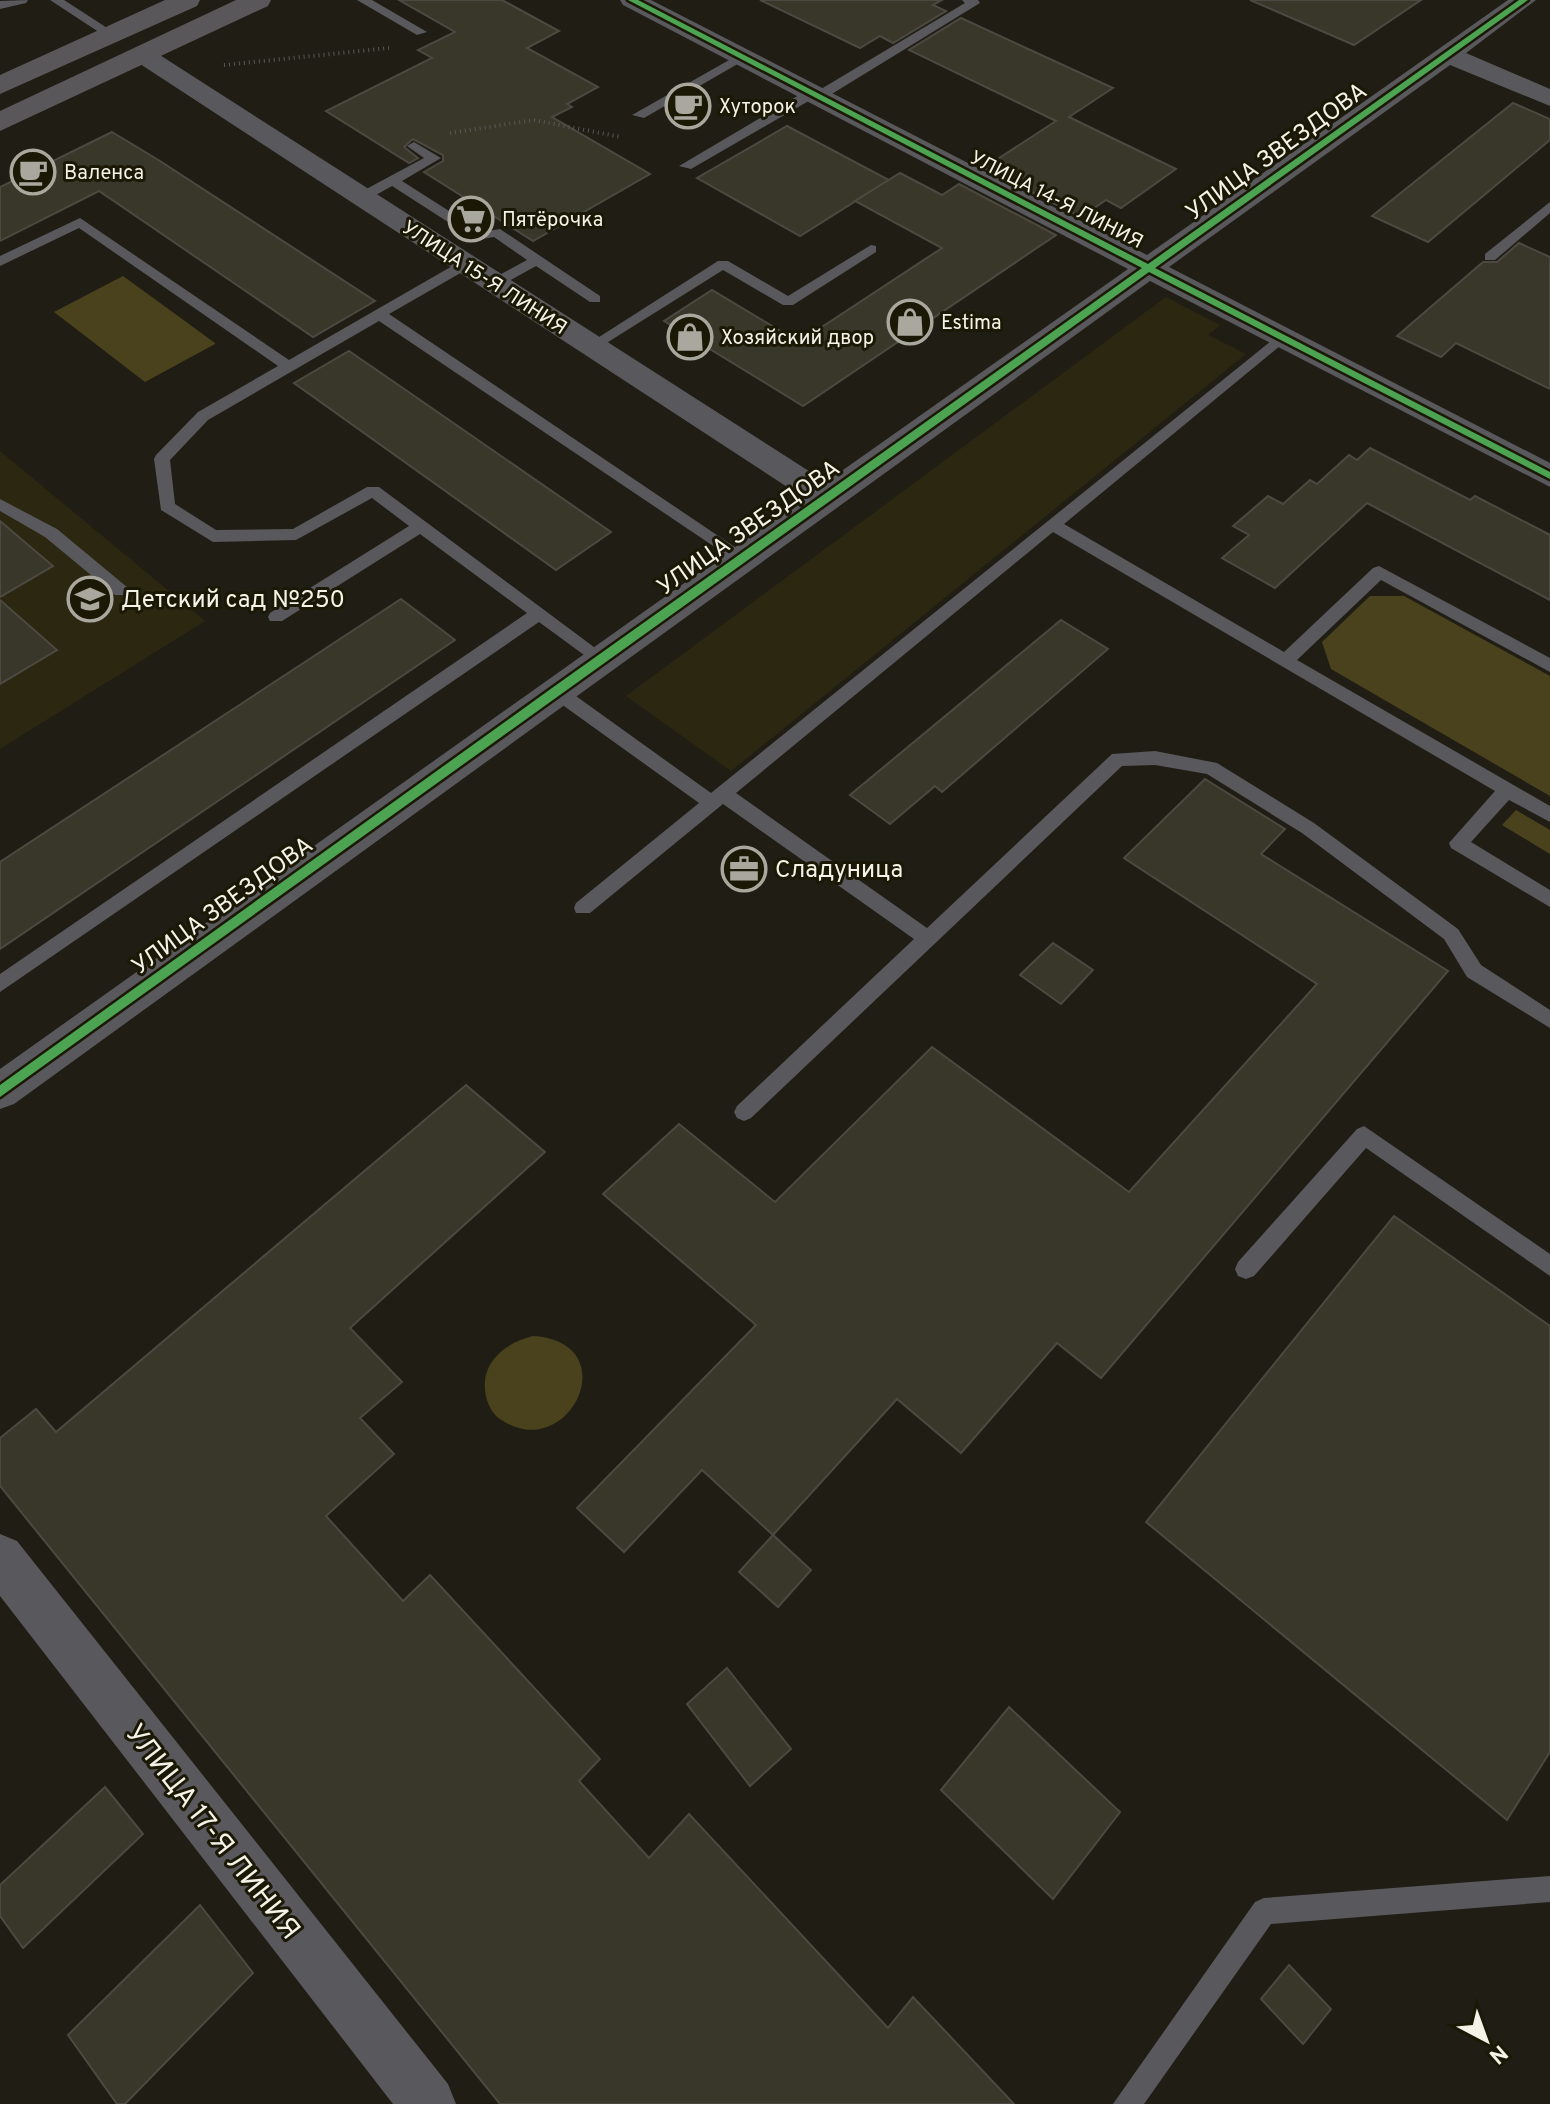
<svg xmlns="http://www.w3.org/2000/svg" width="1550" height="2104" viewBox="0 0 1550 2104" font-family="Overpass,sans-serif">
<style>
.built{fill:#2b2710}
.green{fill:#4a421d}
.building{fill:#39372a;stroke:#4b4941;stroke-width:2}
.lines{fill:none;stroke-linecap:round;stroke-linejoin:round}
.path{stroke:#585755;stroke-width:4;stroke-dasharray:1 4;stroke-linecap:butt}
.service{fill:#59585c;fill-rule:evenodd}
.minor{fill:#59585c;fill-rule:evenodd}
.primary{fill:#59575a;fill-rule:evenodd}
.cycleway-casing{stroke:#1b1806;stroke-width:5}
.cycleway{fill:#4ca352;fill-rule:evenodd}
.labels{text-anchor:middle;stroke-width:6;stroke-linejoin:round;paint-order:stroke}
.far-poi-label{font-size:20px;fill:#f5f3e8;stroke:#1b1806;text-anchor:start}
.far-street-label{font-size:20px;fill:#f5f3e8;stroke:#1b1806}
.street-label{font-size:24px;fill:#f5f3e8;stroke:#1b1806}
.poi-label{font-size:24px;fill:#f5f3e8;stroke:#1b1806;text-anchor:start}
.near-street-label{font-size:28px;fill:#f5f3e8;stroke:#1b1806}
</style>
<rect width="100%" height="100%" fill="#201e14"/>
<g class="built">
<polygon points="1166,297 1220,325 1208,335 1246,354 731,771 626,696"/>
<polygon points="0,451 205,621 0,749"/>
</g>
<g class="green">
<polygon points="123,276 215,343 215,344 145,382 54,312"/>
<polygon points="1370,596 1404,596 1550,676 1550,796 1331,669 1322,642"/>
<polygon points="1516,810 1550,830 1550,854 1502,825"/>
<path d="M533,1336C627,1342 570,1463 503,1421C494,1416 488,1406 486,1396C479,1364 504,1343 533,1336Z"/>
</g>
<g class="building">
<polygon points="399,0 502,0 559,31 527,48 598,87 567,104 572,107 552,117 650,174 533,241 424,172 443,161 443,155 413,139 404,147 418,158 409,163 326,111 432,58 418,50 455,32"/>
<polygon points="760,0 942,0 933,5 946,11 893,43 880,36 860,48"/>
<polygon points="1250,0 1421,0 1354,45"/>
<polygon points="961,18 1113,88 1069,117 1176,169 1121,208 1106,200 1081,217 984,168 1056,121 909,50"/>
<polygon points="1513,103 1550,119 1550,140 1428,242 1372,216"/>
<polygon points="787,126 889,180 800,236 697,178"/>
<polygon points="112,132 160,161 375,301 313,337 99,191 0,241 0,187"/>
<polygon points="900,173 942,195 959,184 1056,235 803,406 664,321 712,290 799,342 942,248 855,201"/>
<polygon points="1519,243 1550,257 1550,389 1456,343 1441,357 1397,336 1483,262 1497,262"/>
<polygon points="349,351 397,384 611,532 556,570 294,383"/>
<polygon points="1370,448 1470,500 1475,496 1550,535 1550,600 1367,503 1275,588 1222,558 1249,535 1233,526 1268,496 1283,504 1310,480 1317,484 1349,455 1357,460"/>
<polygon points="0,521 53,566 0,597"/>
<polygon points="401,599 455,640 0,949 0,862"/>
<polygon points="0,600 57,650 0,684"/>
<polygon points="1061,620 1108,649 942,792 935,786 890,824 850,795"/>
<polygon points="1205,779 1285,829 1261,854 1448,971 1101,1378 1057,1343 961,1453 897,1399 773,1535 702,1470 624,1552 577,1508 756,1325 603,1194 679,1124 775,1202 932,1047 1129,1192 1317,984 1124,858"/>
<polygon points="1053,943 1093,970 1061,1004 1020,975"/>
<polygon points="466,1085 545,1152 350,1328 402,1382 360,1418 394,1454 326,1516 403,1601 430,1575 600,1759 579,1781 649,1858 689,1814 888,2028 913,1997 1014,2104 500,2104 0,1486 0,1438 36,1409 56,1432"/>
<polygon points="1394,1216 1550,1326 1550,1752 1507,1820 1146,1522"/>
<polygon points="773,1535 811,1570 778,1607 739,1572"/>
<polygon points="727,1668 791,1749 750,1786 687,1704"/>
<polygon points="1009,1707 1120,1812 1053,1899 941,1790"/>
<polygon points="105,1787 143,1834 23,1948 0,1916 0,1885"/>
<polygon points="200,1905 253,1973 125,2104 117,2104 68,2035"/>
<polygon points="1289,1965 1331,2009 1303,2044 1261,1999"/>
</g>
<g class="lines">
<g class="path">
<polyline points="224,65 389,48"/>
<polyline points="450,133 534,120 621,137"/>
</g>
<g class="service">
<polygon points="28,0 26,3 0,9 0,1"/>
<polygon points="50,0 64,0 118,35 108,38"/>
<polygon points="357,0 372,0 427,32 417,35"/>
<polygon points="962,0 978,0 980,3 822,100 812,99 691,169 679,166 806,91 816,92 965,3"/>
<polygon points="738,55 748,58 644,118 632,115"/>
<polygon points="414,142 441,158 402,181 482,232 500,229 600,296 600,302 590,302 536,266 500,286 490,286 490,280 527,260 494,237 476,240 392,186 367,200 357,200 357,194 424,158 407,146"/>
<polygon points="1550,202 1550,213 1495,260 1485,260 1485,254"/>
<polygon points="80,218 289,360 461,261 471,261 471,267 389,314 751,558 749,562 737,562 379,321 208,420 170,460 175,504 216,530 293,529 367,487 379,487 610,659 601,665 595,663 539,622 0,992 0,974 527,613 420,534 282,621 270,621 268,617 270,613 409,526 372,498 296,540 213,542 161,510 154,459 156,455 198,412 278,366 79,228 0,266 0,256"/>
<polygon points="871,245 876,246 876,252 793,305 783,305 723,270 597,349 587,349 585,346 718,261 728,261 788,296"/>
<polygon points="1281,333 1288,338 1286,341 1064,524 1284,652 1373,568 1379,566 1550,658 1550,672 1381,580 1297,660 1550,806 1550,822 1509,800 1471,842 1550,890 1550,907 1451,848 1449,843 1495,791 1053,532 736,793 927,928 1112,754 1155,751 1217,763 1314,823 1458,929 1481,965 1550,1010 1550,1028 1467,977 1444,939 1302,833 1207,774 1155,765 1122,766 751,1118 744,1121 737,1118 734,1112 737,1106 914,939 723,804 590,913 576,913 574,908 576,903 699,803 550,696 547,691 550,686 562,686 711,793"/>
<polygon points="0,499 57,529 127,587 129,591 127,595 115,595 45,537 0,511"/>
<polygon points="1364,1126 1550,1254 1550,1276 1366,1148 1254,1276 1246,1279 1238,1276 1235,1269 1238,1262 1357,1129"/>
<polygon points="1550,1876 1550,1902 1271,1924 1144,2104 1113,2104 1255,1902 1264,1898"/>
</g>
<g class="minor">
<polygon points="620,0 651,0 1147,255 1508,0 1536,0 1466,53 1550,89 1550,106 1450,65 1169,267 1550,463 1550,487 1150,281 14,1104 0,1109 0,1069 804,498 134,60 130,55 134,50 152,50 826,482 1128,269 623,5"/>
<polygon points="0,1534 17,1541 448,2084 456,2104 393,2104 0,1596"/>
</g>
<g class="primary">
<polygon points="165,0 200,0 197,6 0,94 0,75"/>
<polygon points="236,0 271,0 268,6 0,131 0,111"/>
</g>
<g class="cycleway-casing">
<polygon id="cycleway" points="628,0 638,0 1148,264 1519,0 1528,0 1155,268 1550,472 1550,479 1149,272 0,1097 0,1085 552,688 1142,268"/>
</g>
<use href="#cycleway" class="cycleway"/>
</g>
<defs>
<g id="cafe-ring" transform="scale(2.3)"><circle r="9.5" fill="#1b1806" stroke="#aaa89e" stroke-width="1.5"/><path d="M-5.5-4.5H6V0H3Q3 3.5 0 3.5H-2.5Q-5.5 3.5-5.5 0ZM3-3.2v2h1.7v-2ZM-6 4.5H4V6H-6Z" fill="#aaa89e"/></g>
<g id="supermarket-ring" transform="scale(2.3)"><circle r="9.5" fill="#1b1806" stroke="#aaa89e" stroke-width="1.5"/><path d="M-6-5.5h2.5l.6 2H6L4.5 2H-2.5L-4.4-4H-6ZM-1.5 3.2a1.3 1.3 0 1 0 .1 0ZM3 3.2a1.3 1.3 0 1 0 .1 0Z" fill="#aaa89e"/></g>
<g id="shop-ring" transform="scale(2.3)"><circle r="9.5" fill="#1b1806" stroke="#aaa89e" stroke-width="1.5"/><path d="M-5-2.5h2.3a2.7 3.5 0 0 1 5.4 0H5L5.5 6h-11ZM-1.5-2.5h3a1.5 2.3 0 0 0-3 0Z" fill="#aaa89e"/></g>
<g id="school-ring" transform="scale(2.3)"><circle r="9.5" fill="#1b1806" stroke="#aaa89e" stroke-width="1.5"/><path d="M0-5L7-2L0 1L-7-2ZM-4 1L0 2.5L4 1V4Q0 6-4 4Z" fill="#aaa89e"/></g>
<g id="office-ring" transform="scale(2.3)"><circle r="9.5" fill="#1b1806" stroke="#aaa89e" stroke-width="1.5"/><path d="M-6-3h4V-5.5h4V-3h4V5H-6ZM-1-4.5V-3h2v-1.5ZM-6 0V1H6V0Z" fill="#aaa89e"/></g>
</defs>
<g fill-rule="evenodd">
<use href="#cafe-ring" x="688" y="106"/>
<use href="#cafe-ring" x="33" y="172"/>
<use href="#supermarket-ring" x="471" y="219"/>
<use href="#shop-ring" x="910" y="322"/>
<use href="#shop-ring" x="690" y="337"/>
<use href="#school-ring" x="90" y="599"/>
<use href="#office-ring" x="744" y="869"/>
</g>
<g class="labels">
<g class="far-poi-label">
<text x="719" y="113">Хуторок</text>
<text x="64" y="179">Валенса</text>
<text x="502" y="226">Пятёрочка</text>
<text x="941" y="329">Estima</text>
<text x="721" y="344">Хозяйский двор</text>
</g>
<g class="far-street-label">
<text transform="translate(1057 199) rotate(27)" y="7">УЛИЦА 14-Я ЛИНИЯ</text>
<text transform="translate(485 277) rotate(33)" y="7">УЛИЦА 15-Я ЛИНИЯ</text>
</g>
<g class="street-label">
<text transform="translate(1276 151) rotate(-36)" y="8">УЛИЦА ЗВЕЗДОВА</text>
<text transform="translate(748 527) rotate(-35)" y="8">УЛИЦА ЗВЕЗДОВА</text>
<text transform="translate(222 905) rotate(-36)" y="8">УЛИЦА ЗВЕЗДОВА</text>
</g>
<g class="poi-label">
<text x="121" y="607">Детский сад №250</text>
<text x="775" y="877">Сладуница</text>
</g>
<g class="near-street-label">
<text transform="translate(214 1831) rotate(52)" y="10">УЛИЦА 17-Я ЛИНИЯ</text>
</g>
</g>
<g transform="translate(1486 2040) rotate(139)" stroke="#1b1806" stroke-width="6" paint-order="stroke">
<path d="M0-6L14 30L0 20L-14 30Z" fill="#f5f3e8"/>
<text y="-12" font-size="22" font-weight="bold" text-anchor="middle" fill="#f5f3e8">N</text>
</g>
</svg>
